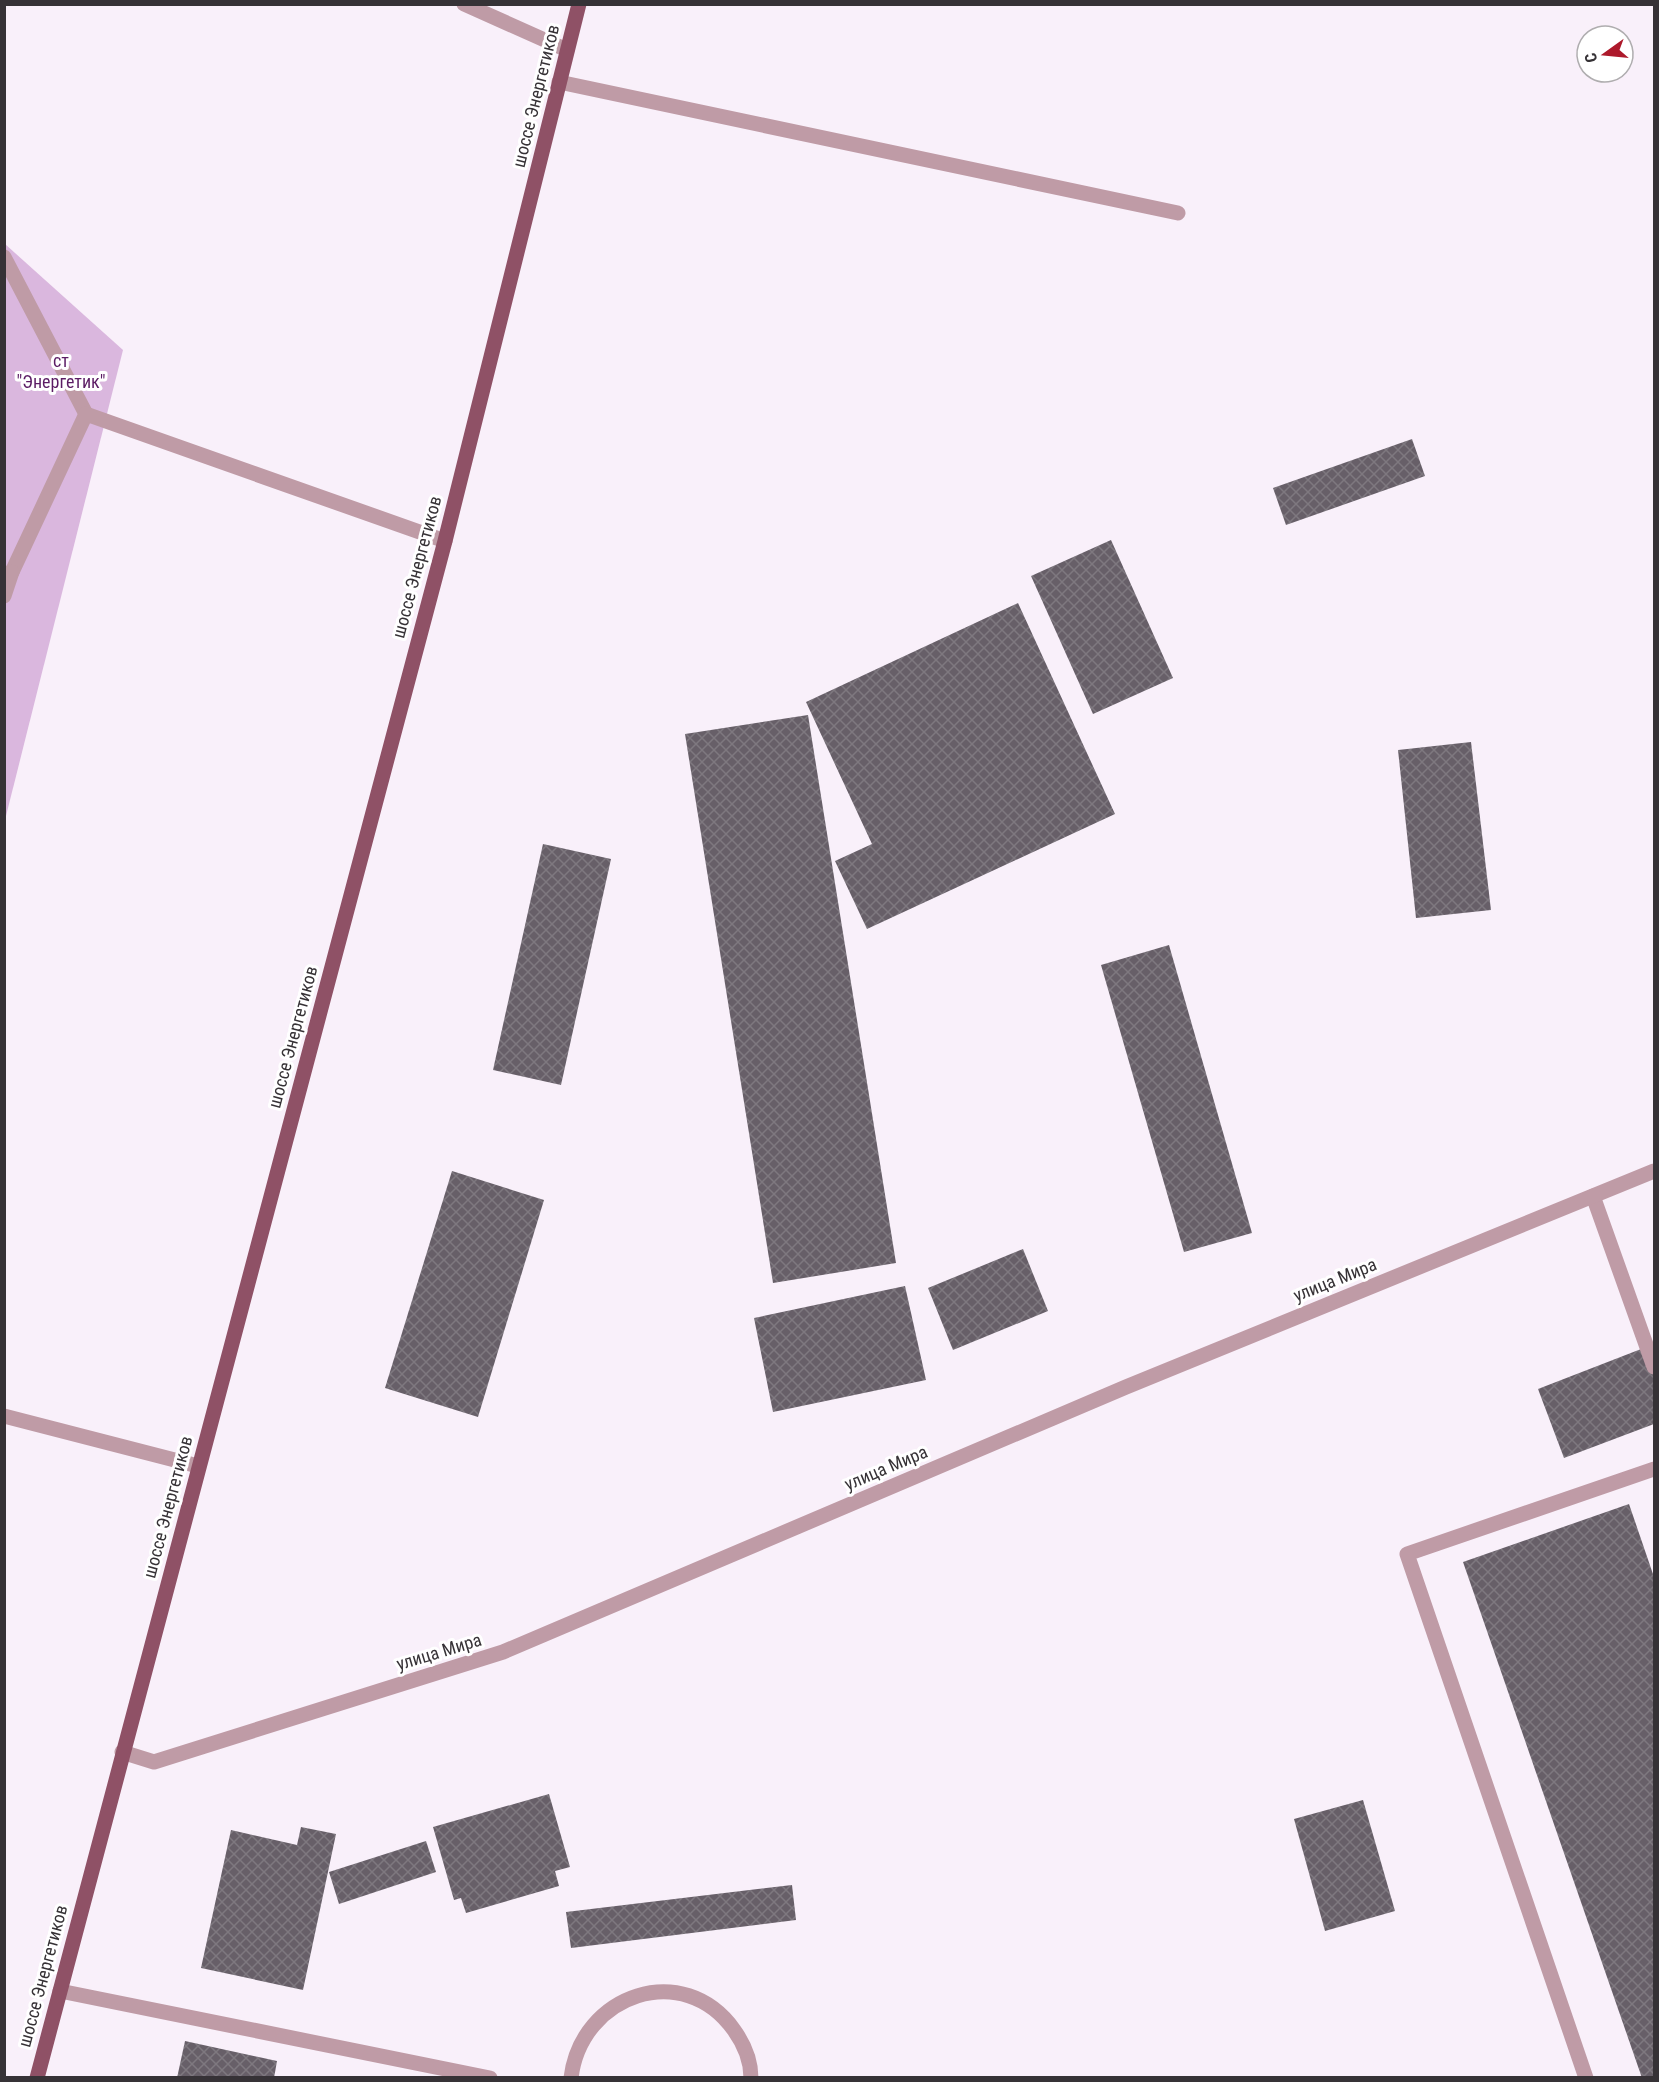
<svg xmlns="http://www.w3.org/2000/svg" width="1659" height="2082" viewBox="0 0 1659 2082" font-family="'Roboto Condensed',sans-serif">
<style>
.garden{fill:#dab7de}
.building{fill:url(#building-cross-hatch)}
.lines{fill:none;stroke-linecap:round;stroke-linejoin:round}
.service{stroke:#bf9ba6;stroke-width:15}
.minor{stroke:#bf9ba6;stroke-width:15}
.primary{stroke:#8f5166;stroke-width:15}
.labels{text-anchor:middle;stroke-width:6;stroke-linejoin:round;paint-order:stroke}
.street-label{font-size:18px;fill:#363236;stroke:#fff}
.park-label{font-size:18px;fill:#5b1c64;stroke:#fff}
</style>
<defs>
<pattern id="building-cross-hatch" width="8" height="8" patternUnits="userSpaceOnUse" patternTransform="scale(1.5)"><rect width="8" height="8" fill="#675f68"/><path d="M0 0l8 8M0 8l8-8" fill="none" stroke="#7e787f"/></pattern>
</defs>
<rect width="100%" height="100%" fill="#f9f0fa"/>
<polygon class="garden" points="5,244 123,350 5,820"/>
<g class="building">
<polygon points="1412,439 1425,476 1286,525 1273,488"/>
<polygon points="1111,540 1173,678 1093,714 1031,576"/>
<polygon points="1018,603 1115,814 867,929 835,861 872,844 806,702"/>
<polygon points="808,715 896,1263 773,1283 685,734"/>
<polygon points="1471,742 1491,910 1416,918 1398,750"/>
<polygon points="543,844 611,859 561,1085 493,1070"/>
<polygon points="1169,945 1252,1233 1184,1252 1101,965"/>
<polygon points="452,1171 544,1200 478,1417 385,1388"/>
<polygon points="1023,1249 1048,1311 953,1350 928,1288"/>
<polygon points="905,1286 926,1380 773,1412 754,1318"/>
<polygon points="1654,1344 1654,1424 1564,1458 1538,1389"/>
<polygon points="1629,1504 1654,1577 1654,2078 1642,2078 1463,1562"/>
<polygon points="549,1794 570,1867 555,1871 559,1886 466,1913 461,1898 454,1900 433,1827"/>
<polygon points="1363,1800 1395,1911 1325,1931 1294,1819"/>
<polygon points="301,1827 336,1834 303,1990 201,1968 231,1830 297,1845"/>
<polygon points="426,1841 436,1872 339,1904 329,1872"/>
<polygon points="792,1885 796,1920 571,1948 566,1912"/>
<polygon points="185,2041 277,2061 274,2078 177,2078"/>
</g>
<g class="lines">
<g class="service">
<polyline points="1593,1196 1654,1367"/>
<polyline points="60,1991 490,2078"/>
<path d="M571,2078C581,1994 684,1959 734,2030C744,2044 751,2061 751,2078"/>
<polyline points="1586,2078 1407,1554 1654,1469"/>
</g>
<g class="minor">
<polyline points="464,4 567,50"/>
<polyline points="559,82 1178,213"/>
<polyline points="4,257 86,414"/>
<polyline points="4,574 12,572 86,414 445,541"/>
<polyline points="4,596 12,572"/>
<polyline points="4,1416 198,1466"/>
<polyline points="122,1752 154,1762 503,1652 1126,1387 1654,1171"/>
</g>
<polyline class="primary" points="37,2078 445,541 579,4"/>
</g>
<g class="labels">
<g class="street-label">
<text transform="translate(536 96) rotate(-76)" y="6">шоссе Энергетиков</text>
<text transform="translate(417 567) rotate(-75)" y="6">шоссе Энергетиков</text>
<text transform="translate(293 1037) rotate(-75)" y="6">шоссе Энергетиков</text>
<text transform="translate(1335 1280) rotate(-22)" y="6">улица Мира</text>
<text transform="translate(886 1468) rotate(-23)" y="6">улица Мира</text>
<text transform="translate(168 1507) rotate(-75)" y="6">шоссе Энергетиков</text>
<text transform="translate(439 1652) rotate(-17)" y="6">улица Мира</text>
<text transform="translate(43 1976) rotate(-75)" y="6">шоссе Энергетиков</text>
</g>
<g class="park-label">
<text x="61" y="367">ст<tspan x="61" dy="21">"Энергетик"</tspan></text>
</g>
</g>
<rect width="1659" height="2082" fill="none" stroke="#363236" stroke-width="12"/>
<g transform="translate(1605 54) rotate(255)"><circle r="28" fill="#ffffff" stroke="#afadaf" stroke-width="1.5"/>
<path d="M0-4.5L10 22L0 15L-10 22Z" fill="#ad192b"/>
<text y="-9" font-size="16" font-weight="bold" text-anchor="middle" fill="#363236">С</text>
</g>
</svg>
